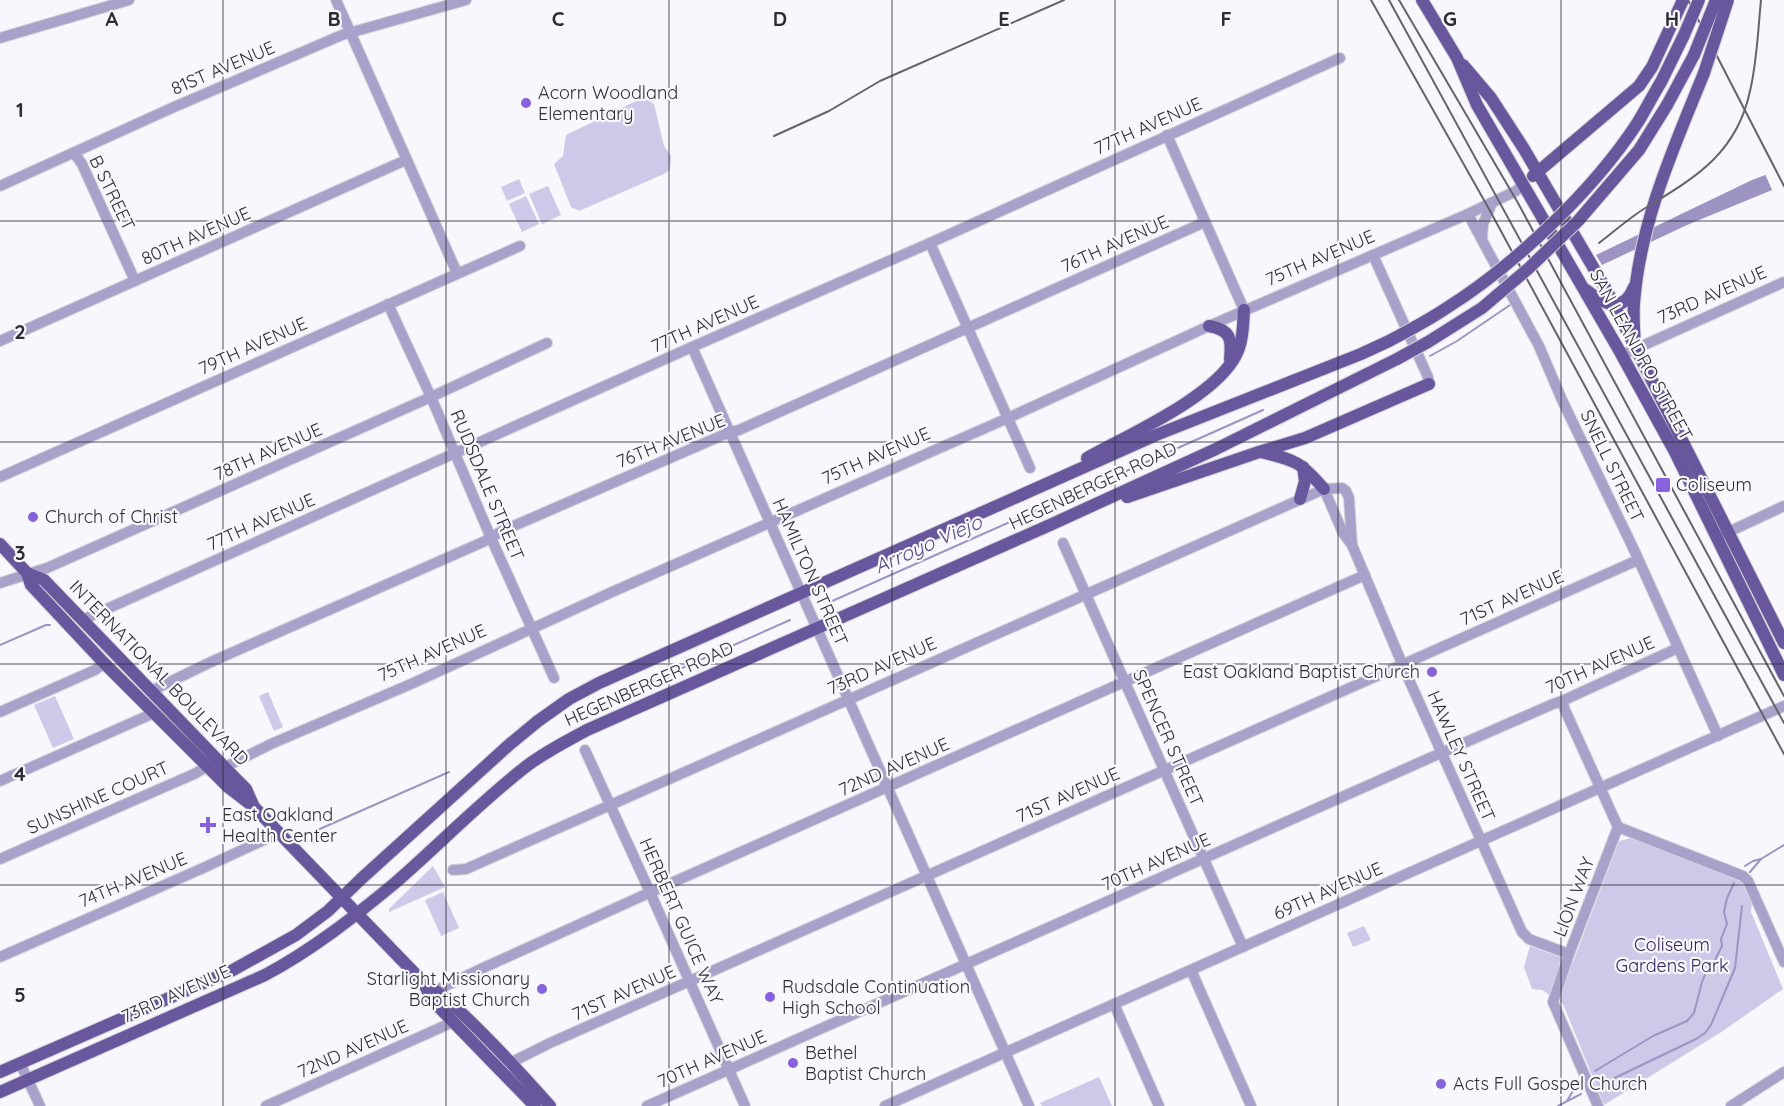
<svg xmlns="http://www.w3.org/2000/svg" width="1784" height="1106" viewBox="0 0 1784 1106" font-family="Quicksand,sans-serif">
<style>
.green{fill:#cec9e9}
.water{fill:#9d94c3}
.pier{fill:#f8f7fd}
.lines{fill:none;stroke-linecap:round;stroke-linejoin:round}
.stream{stroke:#9d94c3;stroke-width:2}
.minor-casing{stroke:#d4d3d9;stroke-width:12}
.major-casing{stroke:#d4d3d9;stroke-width:14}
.minor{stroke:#a8a1c9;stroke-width:10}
.major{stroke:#68579d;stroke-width:12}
.rail{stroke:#65646c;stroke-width:2}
.major-bridge-casing{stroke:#d4d3d9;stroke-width:14;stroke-linecap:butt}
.major-bridge{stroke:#68579d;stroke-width:12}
.grid{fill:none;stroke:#2e2d36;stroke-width:1.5;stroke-opacity:0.55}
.poi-dot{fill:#8662dd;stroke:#f8f7fd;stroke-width:2}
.labels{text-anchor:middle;stroke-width:4.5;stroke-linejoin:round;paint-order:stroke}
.street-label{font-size:18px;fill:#2e2d36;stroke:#f8f7fd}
.poi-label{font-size:18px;fill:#2e2d36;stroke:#f8f7fd;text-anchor:start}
.park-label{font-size:18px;fill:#32215b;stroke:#f8f7fd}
.water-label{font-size:20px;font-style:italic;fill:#584986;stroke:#f8f7fd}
.grid-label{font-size:20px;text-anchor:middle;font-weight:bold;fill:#2e2d36;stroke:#f8f7fd;stroke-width:4.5;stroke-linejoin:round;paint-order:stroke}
</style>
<rect width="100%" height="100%" fill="#f8f7fd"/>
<g class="green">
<polygon points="641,96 647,99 654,104 664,146 671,156 670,170 664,174 579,211 571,207 554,164 563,156 566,135 636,101"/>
<polygon points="519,179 525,193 507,201 501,187"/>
<polygon points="548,186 561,215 542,224 529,194"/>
<polygon points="526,196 539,224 522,232 509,204"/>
<polygon points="268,692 283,727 274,731 259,696"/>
<polygon points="55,696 74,739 53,748 34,705"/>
<polygon points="1631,838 1741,881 1752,903 1751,912 1783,989 1723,1031 1604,1105 1563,1004 1542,990 1532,989 1524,967 1530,946 1573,962 1619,841"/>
<polygon points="433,866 445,887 389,912 389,909"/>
<polygon points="443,892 459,928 441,936 425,900"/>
<polygon points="1364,926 1371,940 1353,947 1347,933"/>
<polygon points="1099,1077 1112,1106 1042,1106 1040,1103"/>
</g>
<polygon class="water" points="1784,168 1784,185 1687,225 1602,265 1596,255 1752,180"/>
<polygon class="pier" points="1784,166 1784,188 1773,192 1765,174"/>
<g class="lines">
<g class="stream">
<polyline points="1430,356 1457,341 1510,305"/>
<polyline points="1059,501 1263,410"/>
<polyline points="830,602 1037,510"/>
<polyline points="0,645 46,625 50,625"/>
<polyline points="583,712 790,620"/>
<polyline points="310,836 313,832 449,772"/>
<polyline points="1745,866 1753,861 1761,859"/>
<polyline points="1750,872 1761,859 1784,845"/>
<polyline points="1595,1071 1653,1036 1687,1021 1694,1013 1702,982 1706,972 1713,964 1722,946 1721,939 1727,924 1724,912 1727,898 1734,883"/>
<polyline points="1600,1085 1696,1039 1705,1033 1711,1025 1735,968 1742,906"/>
<polyline points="1567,1101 1577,1084"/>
<polyline points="1558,1106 1581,1094"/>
</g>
<g class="minor-casing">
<g id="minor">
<polyline points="336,0 457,273"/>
<polyline points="0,38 129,0"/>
<polyline points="1167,135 1244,310"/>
<polyline points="74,153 82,164 135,281"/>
<polyline points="0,186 174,107 342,35 466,0"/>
<polyline points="1468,214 1539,346 1562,400 1635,552 1718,736"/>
<polyline points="1482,239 1483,224 1492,203"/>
<polyline points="930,243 1030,468"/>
<polyline points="1373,255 1428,377 1429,384"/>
<polyline points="388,304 431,397 491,538 554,678"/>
<polyline points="0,341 406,160"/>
<polyline points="692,347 1029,1106"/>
<polyline points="1622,355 1784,282"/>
<polyline points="0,477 520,246"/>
<polyline points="1324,489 1343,533 1352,545 1406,673 1522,932 1529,939 1569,954"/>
<polyline points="1722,535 1784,506"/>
<polyline points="1063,543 1243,947"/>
<polyline points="0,583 47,568 74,556 431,397 547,343"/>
<polyline points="82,620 692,347 930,243 1340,58"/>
<polyline points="151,691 213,661 483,542 502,531 730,432 739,430 1205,222"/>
<polyline points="1562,701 1565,710 1618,827 1569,954 1553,1002 1598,1106"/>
<polyline points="0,712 95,670 104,663"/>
<polyline points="585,750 649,890 745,1106"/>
<polyline points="225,767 271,744 411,684 612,592 1008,418 1209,326 1468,214 1516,191 1523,184"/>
<polyline points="0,781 154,713"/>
<polyline points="1618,827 1743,876 1748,881 1784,962"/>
<polyline points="0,859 194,774 208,766"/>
<polyline points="453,870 466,869 1324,489 1342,488 1346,491 1349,498 1352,545"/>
<polyline points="0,957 201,869 279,833"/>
<polyline points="1191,970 1251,1106"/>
<polyline points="437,990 483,968 651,892 1365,575"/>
<polyline points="1114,1004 1159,1106"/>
<polyline points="512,1062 550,1043 1638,560"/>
<polyline points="20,1063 40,1106"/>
<polyline points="266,1106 453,1022"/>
<polyline points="647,1106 1432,757 1553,704 1562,701 1678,648"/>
<polyline points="885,1106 1784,706"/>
<polyline points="1731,1106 1784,1072"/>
</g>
</g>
<g class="major-casing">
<g id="major">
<polyline points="1422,0 1457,58 1477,105 1619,350 1675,452 1784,675"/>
<polyline points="1463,65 1491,98 1524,149 1607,291 1784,643"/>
<polyline points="1661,82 1684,35"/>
<polyline points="1667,105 1694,55"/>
<polyline points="1533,176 1639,86 1652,67 1683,0"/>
<path d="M1586,290C1604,304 1623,315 1634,287"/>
<path d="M1209,326C1231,330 1232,339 1230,359"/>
<path d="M1635,344C1634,331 1633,317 1634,303C1640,222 1674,147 1704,73"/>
<path d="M1261,452C1295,460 1300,461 1324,489"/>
<path d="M1087,458C1128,435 1215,397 1236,355C1243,342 1243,325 1244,310"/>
<polyline points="1127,497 1259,452 1305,438 1429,384"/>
<polyline points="1300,499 1305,481 1303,467"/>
<path d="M0,544L27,573L31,585L104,663L228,787L254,807L424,983C445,996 462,1013 480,1031C504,1055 527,1080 550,1106"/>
<polyline points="27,573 44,580 236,779 246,789 253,805"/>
<polyline points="424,983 431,999 535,1106"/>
<polyline points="0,1072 233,970 296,935 328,911 361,879 510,744 538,721 569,699 599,683 1156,435 1361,354 1389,341"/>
<path d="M0,1092L265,975C312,950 354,917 395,883C440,844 481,801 528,765C547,751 567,741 587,730L1050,525L1216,449L1397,359"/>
</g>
</g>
<use href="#minor" class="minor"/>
<use href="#major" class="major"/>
<g class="rail">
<polyline points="1371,0 1489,209 1784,754"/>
<polyline points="1389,0 1784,723"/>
<polyline points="1399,0 1518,203 1784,696"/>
<polyline points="1688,0 1784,186"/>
<polyline points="774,136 829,111 880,81 1064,0"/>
<path d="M1599,243C1615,231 1630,217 1647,207C1696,177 1737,153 1750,91C1757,62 1758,30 1761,0"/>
</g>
<g class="major-bridge-casing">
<g id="major-bridge">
<polyline points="1684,35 1699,0"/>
<polyline points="1694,55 1716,0"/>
<polyline points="1704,73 1728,0"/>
<path d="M1389,341C1408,331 1427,321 1445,309C1514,266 1594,190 1638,122C1646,109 1653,95 1661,82"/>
<polyline points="1397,359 1428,342 1482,308 1529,268 1578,221 1621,171 1639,150 1667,105"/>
</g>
</g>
<use href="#major-bridge" class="major-bridge"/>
</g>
<path class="grid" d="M223,0V1106M446,0V1106M669,0V1106M892,0V1106M1115,0V1106M1338,0V1106M1561,0V1106M0,221H1784M0,442H1784M0,664H1784M0,885H1784"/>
<g class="poi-dot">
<circle cx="526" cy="103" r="6"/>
<rect x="1655" y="477" width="16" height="16" rx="3"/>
<circle cx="33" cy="517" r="6"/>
<circle cx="1432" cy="672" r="6"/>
<path d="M205 816h6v6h6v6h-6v6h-6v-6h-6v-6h6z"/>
<circle cx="542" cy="989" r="6"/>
<circle cx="770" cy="997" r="6"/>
<circle cx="793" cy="1063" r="6"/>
<circle cx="1441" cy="1084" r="6"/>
</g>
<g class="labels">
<g class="street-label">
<text transform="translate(223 68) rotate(-23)" y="6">81ST AVENUE</text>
<text transform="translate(1148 126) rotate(-24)" y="6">77TH AVENUE</text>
<text transform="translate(112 193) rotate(64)" y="6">B STREET</text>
<text transform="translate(196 236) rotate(-24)" y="6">80TH AVENUE</text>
<text transform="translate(1115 244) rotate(-24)" y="6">76TH AVENUE</text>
<text transform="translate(1320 258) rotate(-23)" y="6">75TH AVENUE</text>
<text transform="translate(1712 295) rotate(-24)" y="6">73RD AVENUE</text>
<text transform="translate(705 324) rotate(-24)" y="6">77TH AVENUE</text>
<text transform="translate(253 346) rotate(-24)" y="6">79TH AVENUE</text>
<text transform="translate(1641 355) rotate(61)" y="6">SAN LEANDRO STREET</text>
<text transform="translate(671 441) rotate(-22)" y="6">76TH AVENUE</text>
<text transform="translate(268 452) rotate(-24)" y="6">78TH AVENUE</text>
<text transform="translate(876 456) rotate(-24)" y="6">75TH AVENUE</text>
<text transform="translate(1612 466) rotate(64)" y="6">SNELL STREET</text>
<text transform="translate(487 485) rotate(67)" y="6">RUDSDALE STREET</text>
<text transform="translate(1093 486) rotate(-25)" y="6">HEGENBERGER ROAD</text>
<text transform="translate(261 522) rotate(-24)" y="6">77TH AVENUE</text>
<text transform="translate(810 572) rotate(66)" y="6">HAMILTON STREET</text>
<text transform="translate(1512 598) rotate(-24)" y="6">71ST AVENUE</text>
<text transform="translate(432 653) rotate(-24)" y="6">75TH AVENUE</text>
<text transform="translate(1600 665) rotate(-24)" y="6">70TH AVENUE</text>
<text transform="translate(882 666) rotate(-24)" y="6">73RD AVENUE</text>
<text transform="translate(159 673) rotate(46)" y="6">INTERNATIONAL BOULEVARD</text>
<text transform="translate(649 684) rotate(-24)" y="6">HEGENBERGER ROAD</text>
<text transform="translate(1168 738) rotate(66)" y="6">SPENCER STREET</text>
<text transform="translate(1461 756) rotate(66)" y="6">HAWLEY STREET</text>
<text transform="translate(894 767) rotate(-24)" y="6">72ND AVENUE</text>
<text transform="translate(1068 795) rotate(-24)" y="6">71ST AVENUE</text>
<text transform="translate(98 798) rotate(-24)" y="6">SUNSHINE COURT</text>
<text transform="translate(1156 862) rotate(-24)" y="6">70TH AVENUE</text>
<text transform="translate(133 880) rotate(-23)" y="6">74TH AVENUE</text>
<text transform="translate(1328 891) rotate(-24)" y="6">69TH AVENUE</text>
<text transform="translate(1574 897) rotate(-69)" y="6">LION WAY</text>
<text transform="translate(681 921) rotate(66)" y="6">HERBERT GUICE WAY</text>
<text transform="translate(624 993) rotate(-24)" y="6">71ST AVENUE</text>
<text transform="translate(176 994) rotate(-24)" y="6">73RD AVENUE</text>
<text transform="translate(353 1049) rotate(-24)" y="6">72ND AVENUE</text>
<text transform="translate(712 1059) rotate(-24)" y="6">70TH AVENUE</text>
</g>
<g class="poi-label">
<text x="538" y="99">Acorn Woodland<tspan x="538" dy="21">Elementary</tspan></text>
<text x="1676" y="491">Coliseum</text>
<text x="45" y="523">Church of Christ</text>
<text x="1420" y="678" text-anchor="end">East Oakland Baptist Church</text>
<text x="222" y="821">East Oakland<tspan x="222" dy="21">Health Center</tspan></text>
<text x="530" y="985" text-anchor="end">Starlight Missionary<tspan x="530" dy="21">Baptist Church</tspan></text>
<text x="782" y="993">Rudsdale Continuation<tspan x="782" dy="21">High School</tspan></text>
<text x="805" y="1059">Bethel<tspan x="805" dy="21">Baptist Church</tspan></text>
<text x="1453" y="1090">Acts Full Gospel Church</text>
</g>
<g class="park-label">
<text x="1672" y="951">Coliseum<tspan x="1672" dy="21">Gardens Park</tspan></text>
</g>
<g class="water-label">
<text transform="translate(928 544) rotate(-24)" y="7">Arroyo Viejo</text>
</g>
</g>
<g class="grid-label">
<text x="112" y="26">A</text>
<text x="334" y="26">B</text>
<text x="558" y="26">C</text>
<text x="780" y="26">D</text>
<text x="1004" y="26">E</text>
<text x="1226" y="26">F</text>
<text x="1450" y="26">G</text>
<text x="1672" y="26">H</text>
<text x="20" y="117">1</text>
<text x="20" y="339">2</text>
<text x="20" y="560">3</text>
<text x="20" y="781">4</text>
<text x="20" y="1002">5</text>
</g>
</svg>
